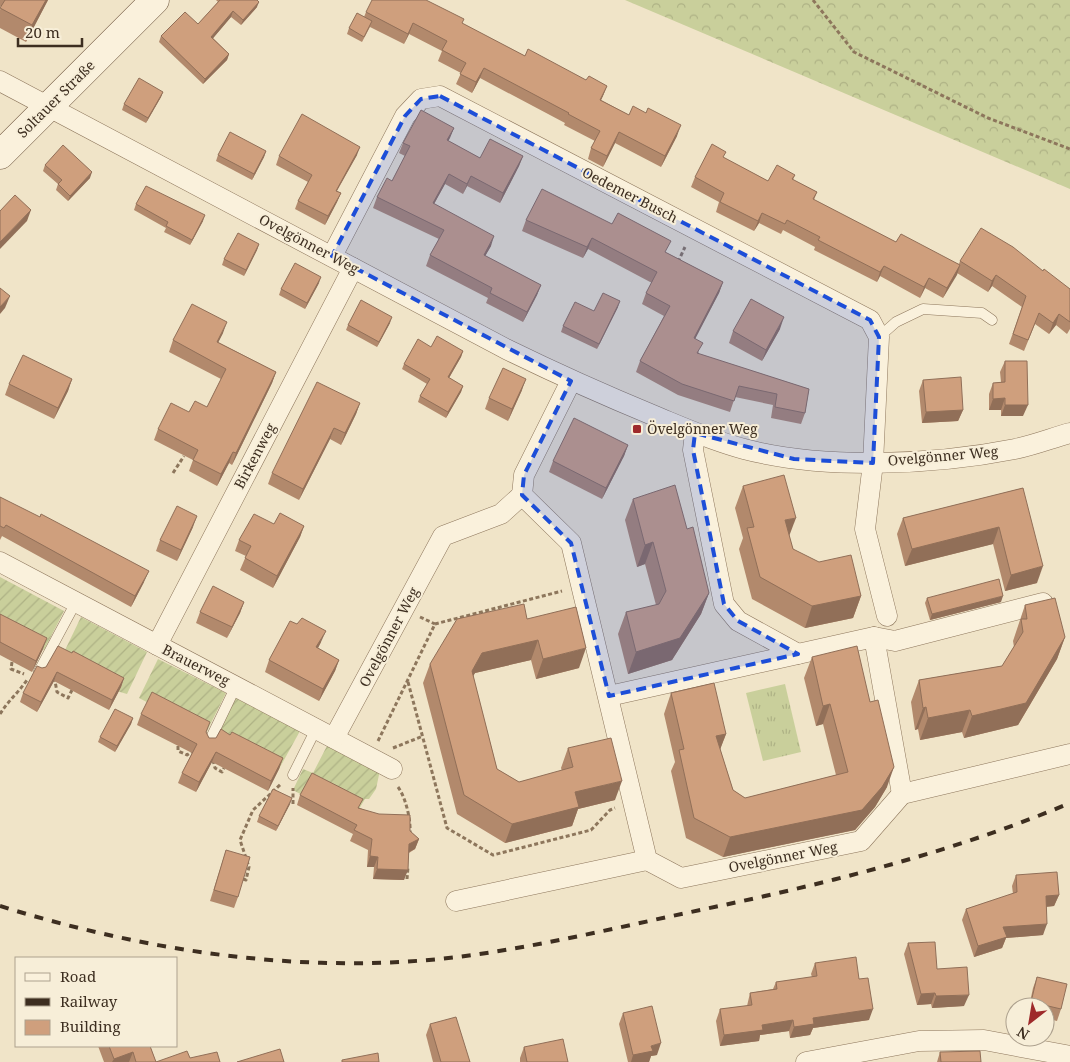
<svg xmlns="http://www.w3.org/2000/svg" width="1070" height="1062" viewBox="0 0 1070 1062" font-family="'Noto Serif',serif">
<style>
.grass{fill:url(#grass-tufts)}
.forest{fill:url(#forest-crowns)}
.garden{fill:url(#garden-furrows)}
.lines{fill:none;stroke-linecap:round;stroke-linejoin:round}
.lane-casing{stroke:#8d765c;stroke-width:11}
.street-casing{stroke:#8d765c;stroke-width:21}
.secondary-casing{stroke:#6f573f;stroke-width:29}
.path{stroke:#8d765c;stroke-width:3;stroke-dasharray:4 2.5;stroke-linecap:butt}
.lane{stroke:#faf1dc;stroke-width:10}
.street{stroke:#faf1dc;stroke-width:20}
.secondary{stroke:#faf1dc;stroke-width:28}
.rail{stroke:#3d2e20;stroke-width:4;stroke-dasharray:9 9;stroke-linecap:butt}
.wall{fill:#b2896c}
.shaded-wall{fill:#916f58}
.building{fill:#cf9f7d;stroke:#916f58}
.marked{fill:#1d4ed8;fill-opacity:0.2;stroke:#1d4ed8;stroke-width:4;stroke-dasharray:10 6;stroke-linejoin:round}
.poi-dot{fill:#9e2a2b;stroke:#f7eed8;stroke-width:2}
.labels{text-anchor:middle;stroke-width:4;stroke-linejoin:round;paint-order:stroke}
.street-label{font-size:14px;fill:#3d2e20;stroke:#f7eed8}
.poi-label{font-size:14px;fill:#3d2e20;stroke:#f7eed8;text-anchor:start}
</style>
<defs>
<pattern id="grass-tufts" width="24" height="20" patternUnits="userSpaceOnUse" patternTransform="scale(1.25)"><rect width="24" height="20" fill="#c9cf9b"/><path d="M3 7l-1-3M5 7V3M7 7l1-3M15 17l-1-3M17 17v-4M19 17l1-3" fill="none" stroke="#aeb285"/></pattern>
<pattern id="forest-crowns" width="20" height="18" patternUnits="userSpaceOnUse" patternTransform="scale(1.25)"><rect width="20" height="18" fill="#c9cf9b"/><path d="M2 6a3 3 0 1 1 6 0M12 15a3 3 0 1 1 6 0" fill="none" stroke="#aeb285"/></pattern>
<pattern id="garden-furrows" width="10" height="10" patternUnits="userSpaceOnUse" patternTransform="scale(1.25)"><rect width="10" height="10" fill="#c9cf9b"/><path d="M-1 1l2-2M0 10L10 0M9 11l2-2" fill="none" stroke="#aeb285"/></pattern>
</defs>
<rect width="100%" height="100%" fill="#f0e4c8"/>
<polygon class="grass" points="785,684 801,752 763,761 746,693"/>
<polygon class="forest" points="625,0 1070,0 1070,189"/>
<g class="garden">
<polygon points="0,577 64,611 44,650 0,627"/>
<polygon points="81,617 147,652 127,694 54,673"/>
<polygon points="158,659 226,693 206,733 139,698"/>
<polygon points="236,698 300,731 279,769 215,738"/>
<polygon points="328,744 380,770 376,789 369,799 365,799 359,809 302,795 293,790 303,769 313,773"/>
</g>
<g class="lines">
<g class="lane-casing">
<g id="lane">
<polyline points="879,337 896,322 923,309 982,313 992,320"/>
<polyline points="39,671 76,602"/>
<polyline points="209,742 236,686"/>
<polyline points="293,775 316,729"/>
</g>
</g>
<g class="street-casing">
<g id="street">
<path d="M0,81L506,349C555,373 604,395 655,416C684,428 713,441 744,449C824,470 934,465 1015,449C1034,445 1052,438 1070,433"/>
<polyline points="332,256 405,116 421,99 440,96 870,320 879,337 873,463 865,529 887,616"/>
<polyline points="571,381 524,475 522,495 571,543 647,860 681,878 861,841 902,794 1070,754"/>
<polyline points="695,433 693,450 724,604 738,621 798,654"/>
<polyline points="0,562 392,769"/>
<polyline points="874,637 902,794"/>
<polyline points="157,645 353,268"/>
<polyline points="609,696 874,637 895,641 1043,603"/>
<polyline points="334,738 443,536 501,514 522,495"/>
<polyline points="456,901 647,860"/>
<polyline points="806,1062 919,1041 984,1040 1070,1056"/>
</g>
</g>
<g class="secondary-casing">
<polyline id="secondary" points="0,155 155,0"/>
</g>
<g class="path">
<polyline points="813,0 854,52 988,118 1070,149"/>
<polyline points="678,262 685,247"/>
<polyline points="173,473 184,456"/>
<polyline points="420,617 435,624"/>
<polyline points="12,662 11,669 24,674"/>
<polyline points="52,679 55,681 57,692 68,698 72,690"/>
<polyline points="408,682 447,828 493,855 591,830 610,810 615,808"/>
<path d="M0,714C8,701 18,693 27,680"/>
<polyline points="378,741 435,624 562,591"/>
<polyline points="178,746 178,751 187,755 193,751"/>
<polyline points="393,748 423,736"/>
<polyline points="213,760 215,768 222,772 224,768"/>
<path d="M398,787C406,798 411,820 410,834"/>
<polyline points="293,804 293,788"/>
<polyline points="243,879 246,880 249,867 240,840 253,810 281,784"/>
<polyline points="407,879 408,867"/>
</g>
<use href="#lane" class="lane"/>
<use href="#street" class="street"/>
<use href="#secondary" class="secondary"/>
<path class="rail" d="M0,906C152,953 314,977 473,955C551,944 628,925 705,909C829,883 954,852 1070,803"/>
</g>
<g class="wall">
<polygon points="0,0 48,0 26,42 0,28 0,10 1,7 0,6"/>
<polygon points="216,0 257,0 257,7 241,25 231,17 213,38 229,54 227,60 203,84 159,42 161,36 198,24 218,2"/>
<polygon points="366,12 463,24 525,56 586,80 607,86 601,100 629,115 677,136 661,167 615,143 603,167 588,159 591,148 595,141 564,125 565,123 480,78 472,93 456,84 461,73 438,61 442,51 409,34 404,44 370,27 362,42 347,34 349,28 364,17"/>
<polygon points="163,92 161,97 146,123 122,110 124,104"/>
<polygon points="454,128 448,141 480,158 523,156 519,166 500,203 467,186 463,194 445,184 434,204 491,246 485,256 541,285 537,295 523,322 486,303 488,298 426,266 430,255 439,239 373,208 377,197 392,181 405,156 399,153 403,143"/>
<polygon points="266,151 264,157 252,180 216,161 218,155"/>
<polygon points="357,155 337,191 341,193 337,202 325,225 295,209 298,201 308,182 276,165 279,156"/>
<polygon points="724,158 768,181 795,175 793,180 817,192 814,200 896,242 959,264 960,261 1043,271 1070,289 1070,329 1067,334 1056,325 1049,334 1035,324 1024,351 1009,344 1022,307 992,286 988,292 957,273 943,298 925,288 920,298 880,276 877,282 814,250 815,247 783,230 781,234 759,223 754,231 716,212 719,202 691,187 695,177"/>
<polygon points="45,165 90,178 68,201 56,190 58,184 43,171"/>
<polygon points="136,204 203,221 190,245 164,232 166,228 134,210"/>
<polygon points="526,220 667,253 723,282 719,293 695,338 699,354 809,389 805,413 801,424 771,418 773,405 735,397 730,412 678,395 636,372 640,361 664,316 642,304 646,293 652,283 588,249 583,258 522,231"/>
<polygon points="259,244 257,250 244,276 222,265 224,259"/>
<polygon points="319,283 305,309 279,295 281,289"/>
<polygon points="618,307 597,349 561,332 563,326 594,311"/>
<polygon points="390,323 377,347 346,330 348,325"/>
<polygon points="780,329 762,361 729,343 733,331"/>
<polygon points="223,333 218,342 276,372 272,383 232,465 229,463 217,486 189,471 193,460 154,440 158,429 189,412 207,407 221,379 169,352 173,340"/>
<polygon points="431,347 463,351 461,357 449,378 463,386 461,392 446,418 418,402 420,396 427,384 402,369 404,364"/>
<polygon points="1005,361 1023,416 1001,416 1001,410 989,410 989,394 993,383 1001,382 1000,372"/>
<polygon points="72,379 68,391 54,419 5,395 9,384"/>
<polygon points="923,380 963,410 958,421 922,423 919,391"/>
<polygon points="522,390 508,421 485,409 489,398"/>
<polygon points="360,403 356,414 341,445 330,439 299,500 268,484 272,473"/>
<polygon points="628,445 624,456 602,499 549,472 553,461"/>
<polygon points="743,486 789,536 793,549 861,596 853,618 805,628 752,599 739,549 743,538 735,508"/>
<polygon points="1023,488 1037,583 1005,591 993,544 905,566 897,534 903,518"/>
<polygon points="0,497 144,582 131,607 2,536 0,540"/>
<polygon points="633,499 687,529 709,593 701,614 672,660 628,674 618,634 626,612 656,605 645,564 637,567 625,520"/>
<polygon points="274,524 304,526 300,537 273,588 240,570 246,556 235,551 239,540"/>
<polygon points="193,527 177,561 156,551 160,540"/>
<polygon points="927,598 1001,602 930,620 925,603"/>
<polygon points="244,602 240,613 227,638 196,623 200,612"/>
<polygon points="1025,605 1065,637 1057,659 1018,725 964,738 962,732 920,740 918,729 915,730 911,702 919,680 1002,666 1014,647 1013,641"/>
<polygon points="0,614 43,649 32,672 0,655"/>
<polygon points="527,619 579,668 536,679 531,660 475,673 473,676 497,769 519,782 562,771 561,768 568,748 615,800 578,809 572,826 505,843 457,814 423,683 430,664"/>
<polygon points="297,624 321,642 318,648 339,660 335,671 319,701 265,672 269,660"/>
<polygon points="72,653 124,678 121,687 109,710 54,681 37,712 20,702 23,693 42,668 46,667"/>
<polygon points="812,657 887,787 875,807 855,830 723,857 686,838 671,771 675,762 664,714 671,693 726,734 720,749 733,790 745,798 836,775 823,724 816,726 804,678"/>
<polygon points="141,714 206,732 209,738 216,738 230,735 283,758 279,769 268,791 212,762 196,792 178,783 182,773 192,753 137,725"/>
<polygon points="133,718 131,724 115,752 98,742 100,737"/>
<polygon points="300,795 360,808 410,831 419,839 415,849 409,853 404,880 373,879 374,867 367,867 368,850 350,841 353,834 297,805"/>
<polygon points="290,804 276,831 257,822 259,816"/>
<polygon points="226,850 238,897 234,908 210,901"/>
<polygon points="1016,875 1059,895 1054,906 1046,907 1043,935 1006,938 1002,948 974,957 962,920 966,909 1013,894 1012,886"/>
<polygon points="908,943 937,969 964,1006 932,1008 931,1004 917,1005 904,954"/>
<polygon points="815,963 859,979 869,1020 813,1028 810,1035 790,1038 789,1031 760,1035 759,1041 720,1046 716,1021 720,1009 747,1006 750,993 773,989 776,982 812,977 811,974"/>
<polygon points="1037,977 1061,1009 1057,1021 1045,1018 1045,1007 1029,1007 1033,988"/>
<polygon points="623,1013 657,1055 651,1056 649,1062 628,1062 619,1024"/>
<polygon points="430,1024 470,1062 433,1062 426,1035"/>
<polygon points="98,1046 150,1046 156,1062 190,1058 220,1062 104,1062"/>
<polygon points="524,1047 568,1062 520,1062 520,1058"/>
<polygon points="940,1052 981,1062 937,1062"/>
</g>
<g class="shaded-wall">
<polygon points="46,0 48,0 26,42 32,25"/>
<polygon points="259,2 257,7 241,25 243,20"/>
<polygon points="233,11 231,17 209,43 211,37"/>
<polygon points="413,23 409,34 404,44 408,34"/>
<polygon points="229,54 227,60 203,84 205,79"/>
<polygon points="484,68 480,78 472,93 476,82"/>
<polygon points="607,86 603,96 596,110 600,100"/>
<polygon points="163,92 161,97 146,123 148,118"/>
<polygon points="681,125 677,136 661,167 665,156"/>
<polygon points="454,128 450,138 443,151 447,140"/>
<polygon points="619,132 615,143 603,167 607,156"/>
<polygon points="360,147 357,155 332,199 336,191"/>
<polygon points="266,151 264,157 252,180 254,174"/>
<polygon points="523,156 519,166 500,203 503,193"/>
<polygon points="92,172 90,178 68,201 70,196"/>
<polygon points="449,174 445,184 429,213 433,203"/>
<polygon points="471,176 467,186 463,194 467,184"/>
<polygon points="341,193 337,202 325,225 328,216"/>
<polygon points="31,210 27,221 0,249 0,242"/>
<polygon points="762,213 759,223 754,231 758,221"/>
<polygon points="205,215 203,221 190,245 192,240"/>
<polygon points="494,236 491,246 480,265 484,255"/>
<polygon points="592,238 588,249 583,258 587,247"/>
<polygon points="259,244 257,250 244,276 246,270"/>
<polygon points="960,265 957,275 943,298 947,288"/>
<polygon points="884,266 880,276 877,282 880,272"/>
<polygon points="996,275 992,286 988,292 992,281"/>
<polygon points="321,277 319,283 305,309 307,303"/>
<polygon points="929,278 925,288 920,298 924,287"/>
<polygon points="723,282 719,293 690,349 694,338"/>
<polygon points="541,285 537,295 523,322 527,312"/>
<polygon points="10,296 5,308 0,314 0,307"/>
<polygon points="620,301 618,307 597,349 599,344"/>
<polygon points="1059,314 1056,325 1049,334 1053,323"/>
<polygon points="392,317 390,323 377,347 379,342"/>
<polygon points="784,317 780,329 762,361 766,350"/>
<polygon points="227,322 223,333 213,353 217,342"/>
<polygon points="463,351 461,357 446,383 448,377"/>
<polygon points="276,372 272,383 232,465 236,453"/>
<polygon points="72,379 68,391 54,419 58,408"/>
<polygon points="526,379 522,390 508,421 512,409"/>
<polygon points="463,386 461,392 446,418 448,412"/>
<polygon points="1005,398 1001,410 989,410 993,399"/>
<polygon points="360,403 356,414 341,445 345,433"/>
<polygon points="1005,405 1028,405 1023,416 1001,416"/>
<polygon points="963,410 958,421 922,423 926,412"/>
<polygon points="334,428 330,439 299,500 303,489"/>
<polygon points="628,445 624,456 602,499 606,488"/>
<polygon points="233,452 229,463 217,486 221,474"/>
<polygon points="197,516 193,527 177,561 181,550"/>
<polygon points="796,518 788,539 785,520"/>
<polygon points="304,526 300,537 273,588 277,576"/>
<polygon points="999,527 993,544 905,566 912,549"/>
<polygon points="653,542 645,564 637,567 645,545"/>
<polygon points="1043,566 1037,583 1005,591 1011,575"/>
<polygon points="149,571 144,582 131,607 135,596"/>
<polygon points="709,593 701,614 672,660 628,674 636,652"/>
<polygon points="861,596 853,618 805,628 812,606"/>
<polygon points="1003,596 1001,602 930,620 932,614"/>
<polygon points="244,602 240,613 227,638 232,627"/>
<polygon points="326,631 321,642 312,659 316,647"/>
<polygon points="1065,637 1057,659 1018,725 964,738 972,716"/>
<polygon points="47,638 43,649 32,672 36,661"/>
<polygon points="538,640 531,660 475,673 465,690 472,671 482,653"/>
<polygon points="586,648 579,668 536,679 543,659"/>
<polygon points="339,660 335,671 319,701 323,689"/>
<polygon points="57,672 54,681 37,712 41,702"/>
<polygon points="124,678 121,687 109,710 112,700"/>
<polygon points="830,704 823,724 816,726 823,706"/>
<polygon points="926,707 918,729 915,730 923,708"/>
<polygon points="970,710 962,732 920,740 928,718"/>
<polygon points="133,718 131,724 115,752 117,746"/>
<polygon points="726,734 718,755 716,736"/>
<polygon points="216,752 212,762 196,792 199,782"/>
<polygon points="283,758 279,769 268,791 271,781"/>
<polygon points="894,767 887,787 875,807 855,830 723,857 730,837"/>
<polygon points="622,781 615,800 578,809 572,826 505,843 512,824 575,792"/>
<polygon points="292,798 290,804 276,831 278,826"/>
<polygon points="419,839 415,849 405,854 409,844"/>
<polygon points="370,856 378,857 374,867 367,867"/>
<polygon points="377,869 408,870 404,880 373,879"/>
<polygon points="1059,895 1054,906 1042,907 1046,896"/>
<polygon points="1047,924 1043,935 1006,938 1002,948 974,957 978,946 1003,927"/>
<polygon points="935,993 931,1004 917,1005 921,994"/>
<polygon points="969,995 964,1006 932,1008 936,996"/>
<polygon points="873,1009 869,1020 813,1028 810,1035 790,1038 794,1027 813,1018"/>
<polygon points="793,1020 789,1031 760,1035 759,1041 720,1046 724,1035 762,1025"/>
<polygon points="661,1043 657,1055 651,1056 649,1062 631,1062 633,1055 651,1046"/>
<polygon points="133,1052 129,1062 112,1062 114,1059"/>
</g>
<g class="building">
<polygon points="5,0 46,0 32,25 0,8"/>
<polygon points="220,0 257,0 259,2 243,20 233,11 211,37 229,54 205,79 161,36 185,12 198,24"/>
<polygon points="372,0 426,0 464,19 462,23 525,56 528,49 586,80 589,76 607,86 600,100 629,115 633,106 646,113 648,108 681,125 665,156 619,132 607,156 591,148 600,131 568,114 569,113 484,68 476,82 460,74 466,63 442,50 447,41 413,23 408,34 366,12"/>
<polygon points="357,13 372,21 364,37 349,28"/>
<polygon points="139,78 163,92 148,118 124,104"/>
<polygon points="421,110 454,128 447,140 480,158 490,139 523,156 503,193 471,176 467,184 449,174 433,203 494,236 484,255 541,285 527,312 490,293 492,288 430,255 444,230 377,197 387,178 392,181 410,146 403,143"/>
<polygon points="302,114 360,147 336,191 341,193 328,216 298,201 312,175 279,156"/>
<polygon points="230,132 266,151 254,174 218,155"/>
<polygon points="712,144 726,152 723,157 768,181 777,165 795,175 792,179 817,192 813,199 896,242 901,234 960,265 947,288 929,278 924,287 884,266 880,272 818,240 820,237 787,220 785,224 762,213 758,221 720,202 724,193 695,177"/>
<polygon points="63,145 92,172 70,196 58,184 62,180 45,165"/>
<polygon points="146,186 205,215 192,240 166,226 168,222 136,204"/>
<polygon points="542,189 612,224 618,213 671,241 665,252 723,282 694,338 703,343 697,353 809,389 805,413 775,407 777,394 739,386 734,401 682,384 640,361 670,306 646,293 657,272 592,238 587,247 526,220"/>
<polygon points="15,195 31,210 0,242 0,211"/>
<polygon points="981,228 1013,247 1043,271 1044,269 1070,289 1070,322 1059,314 1053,323 1039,313 1028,340 1013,334 1026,296 996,275 992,281 960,261"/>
<polygon points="238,233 259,244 246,270 224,259"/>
<polygon points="295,263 321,277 307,303 281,289"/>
<polygon points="0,288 10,296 0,307"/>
<polygon points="603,293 620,301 599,344 563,326 575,302 594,311"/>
<polygon points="751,299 784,317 766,350 733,331"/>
<polygon points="361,300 392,317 379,342 348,325"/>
<polygon points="192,304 227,322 217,342 276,372 236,453 233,452 221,474 193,460 198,450 158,429 171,403 189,412 195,401 207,407 226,369 173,340"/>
<polygon points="437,336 463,351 448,377 463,386 448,412 420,396 430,379 404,364 418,339 431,347"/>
<polygon points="23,355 72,379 58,408 9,384"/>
<polygon points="1005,361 1027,361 1028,405 1005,405 1005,398 993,399 993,383 1005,382"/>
<polygon points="503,368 526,379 512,409 489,398"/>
<polygon points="961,377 963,410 926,412 923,380"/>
<polygon points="317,382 360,403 345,433 334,428 303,489 272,473"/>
<polygon points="574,418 628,445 606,488 553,461"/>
<polygon points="784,475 796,518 785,520 793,549 819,562 851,555 861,596 812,606 760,577 747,528 754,527 743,486"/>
<polygon points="675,485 687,529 693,527 709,593 680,638 636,652 626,612 659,604 666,591 653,542 645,545 633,499"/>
<polygon points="1023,488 1043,566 1011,575 999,527 912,549 903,518"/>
<polygon points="0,497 40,517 41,514 149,571 135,596 6,525 4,528 0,526"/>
<polygon points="177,506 197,516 181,550 160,540"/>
<polygon points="280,513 304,526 277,576 245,558 251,546 239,540 254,514 274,524"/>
<polygon points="999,579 1003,596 932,614 927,598"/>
<polygon points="213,586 244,602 232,627 200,612"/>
<polygon points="1055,598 1065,637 1026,703 972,716 970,710 928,718 926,707 923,708 919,680 1002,666 1023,632 1021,619 1027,619 1025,605"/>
<polygon points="524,604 527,619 576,607 586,648 543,659 538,640 482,653 472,671 497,769 519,782 573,767 568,748 611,738 622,781 575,792 579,807 512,824 464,795 430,664 457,619"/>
<polygon points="0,614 47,638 36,661 0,642"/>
<polygon points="302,618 326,631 316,647 339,660 323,689 269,660 290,621 297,624"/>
<polygon points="58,646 72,653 73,651 124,678 112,700 57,672 41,702 23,693 37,666 42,668 46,667"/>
<polygon points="857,646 870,702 878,700 894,767 882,787 862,810 730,837 694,818 679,750 684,749 671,693 714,683 726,734 716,736 733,790 745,798 848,772 830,704 823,706 812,657"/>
<polygon points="152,692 210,722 206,732 209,738 216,738 221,729 230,735 232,732 283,758 271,781 216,752 199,782 182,773 197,744 141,714"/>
<polygon points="115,709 133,718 117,746 100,737"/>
<polygon points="312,773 363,799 358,808 379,814 410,815 410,831 419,839 409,844 408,870 377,869 378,857 370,856 372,839 354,830 357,825 300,795"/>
<polygon points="273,789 292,798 278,826 259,816"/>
<polygon points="226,850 250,857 238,897 214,890"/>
<polygon points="1057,872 1059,895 1046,896 1047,924 1003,927 1007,937 978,946 966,909 1017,892 1016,875"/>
<polygon points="935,942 937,969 967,967 969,995 936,996 935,993 921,994 908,943"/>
<polygon points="856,957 859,979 868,978 873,1009 813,1018 814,1024 794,1027 793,1020 762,1025 763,1030 724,1035 720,1009 752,1005 750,993 777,989 776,982 817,976 815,963"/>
<polygon points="1037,977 1067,984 1061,1009 1031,1002"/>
<polygon points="652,1006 661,1043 651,1046 653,1051 633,1055 623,1013"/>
<polygon points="456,1017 470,1062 441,1062 430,1024"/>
<polygon points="563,1039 568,1062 527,1062 524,1047"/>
<polygon points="109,1046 150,1046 156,1062 187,1051 190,1058 217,1052 220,1062 136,1062 133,1052 114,1059"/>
<polygon points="280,1049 284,1062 237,1062"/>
<polygon points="980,1051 981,1062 941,1062 940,1052"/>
<polygon points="378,1053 379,1062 342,1062 342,1060"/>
</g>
<path class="marked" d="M440,96L870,320L879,337L873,463L794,459L695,433L693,450L724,604L738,621L798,654L609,696L571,543L522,495L524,475L571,381L332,256L405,116L421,99Z"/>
<rect class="poi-dot" x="632" y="424" width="10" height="10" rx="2.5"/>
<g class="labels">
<g class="street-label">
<text transform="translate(56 99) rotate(-45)" y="5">Soltauer Straße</text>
<text transform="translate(630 195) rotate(27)" y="5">Oedemer Busch</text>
<text transform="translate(309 244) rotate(28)" y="5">Ovelgönner Weg</text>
<text transform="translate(255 456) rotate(-62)" y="5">Birkenweg</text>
<text transform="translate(943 456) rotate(-5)" y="5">Ovelgönner Weg</text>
<text transform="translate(389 637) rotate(-62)" y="5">Ovelgönner Weg</text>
<text transform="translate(196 665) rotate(27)" y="5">Brauerweg</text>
<text transform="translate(783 857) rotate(-11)" y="5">Ovelgönner Weg</text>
</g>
<g class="poi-label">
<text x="647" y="434">Övelgönner Weg</text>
</g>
</g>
<rect x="15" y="957" width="162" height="90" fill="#f7eed8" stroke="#ada18e"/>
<rect x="25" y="973" width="25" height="8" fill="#faf1dc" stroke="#ada18e"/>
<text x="60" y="982" font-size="15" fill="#3d2e20">Road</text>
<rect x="25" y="998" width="25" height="8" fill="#3d2e20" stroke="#ada18e"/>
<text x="60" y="1007" font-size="15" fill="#3d2e20">Railway</text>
<rect x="25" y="1020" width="25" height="15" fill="#cf9f7d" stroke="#ada18e"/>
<text x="60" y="1032" font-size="15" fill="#3d2e20">Building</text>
<g transform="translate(1030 1022) rotate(211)"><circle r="24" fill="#f7eed8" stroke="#ada18e"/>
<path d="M0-4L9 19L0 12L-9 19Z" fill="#9e2a2b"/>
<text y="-8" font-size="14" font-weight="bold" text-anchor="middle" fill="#3d2e20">N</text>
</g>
<path d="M18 38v8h64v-8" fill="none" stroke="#3d2e20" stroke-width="2.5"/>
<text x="25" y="38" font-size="15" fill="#3d2e20" stroke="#f7eed8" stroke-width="4" paint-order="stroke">20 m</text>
</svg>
